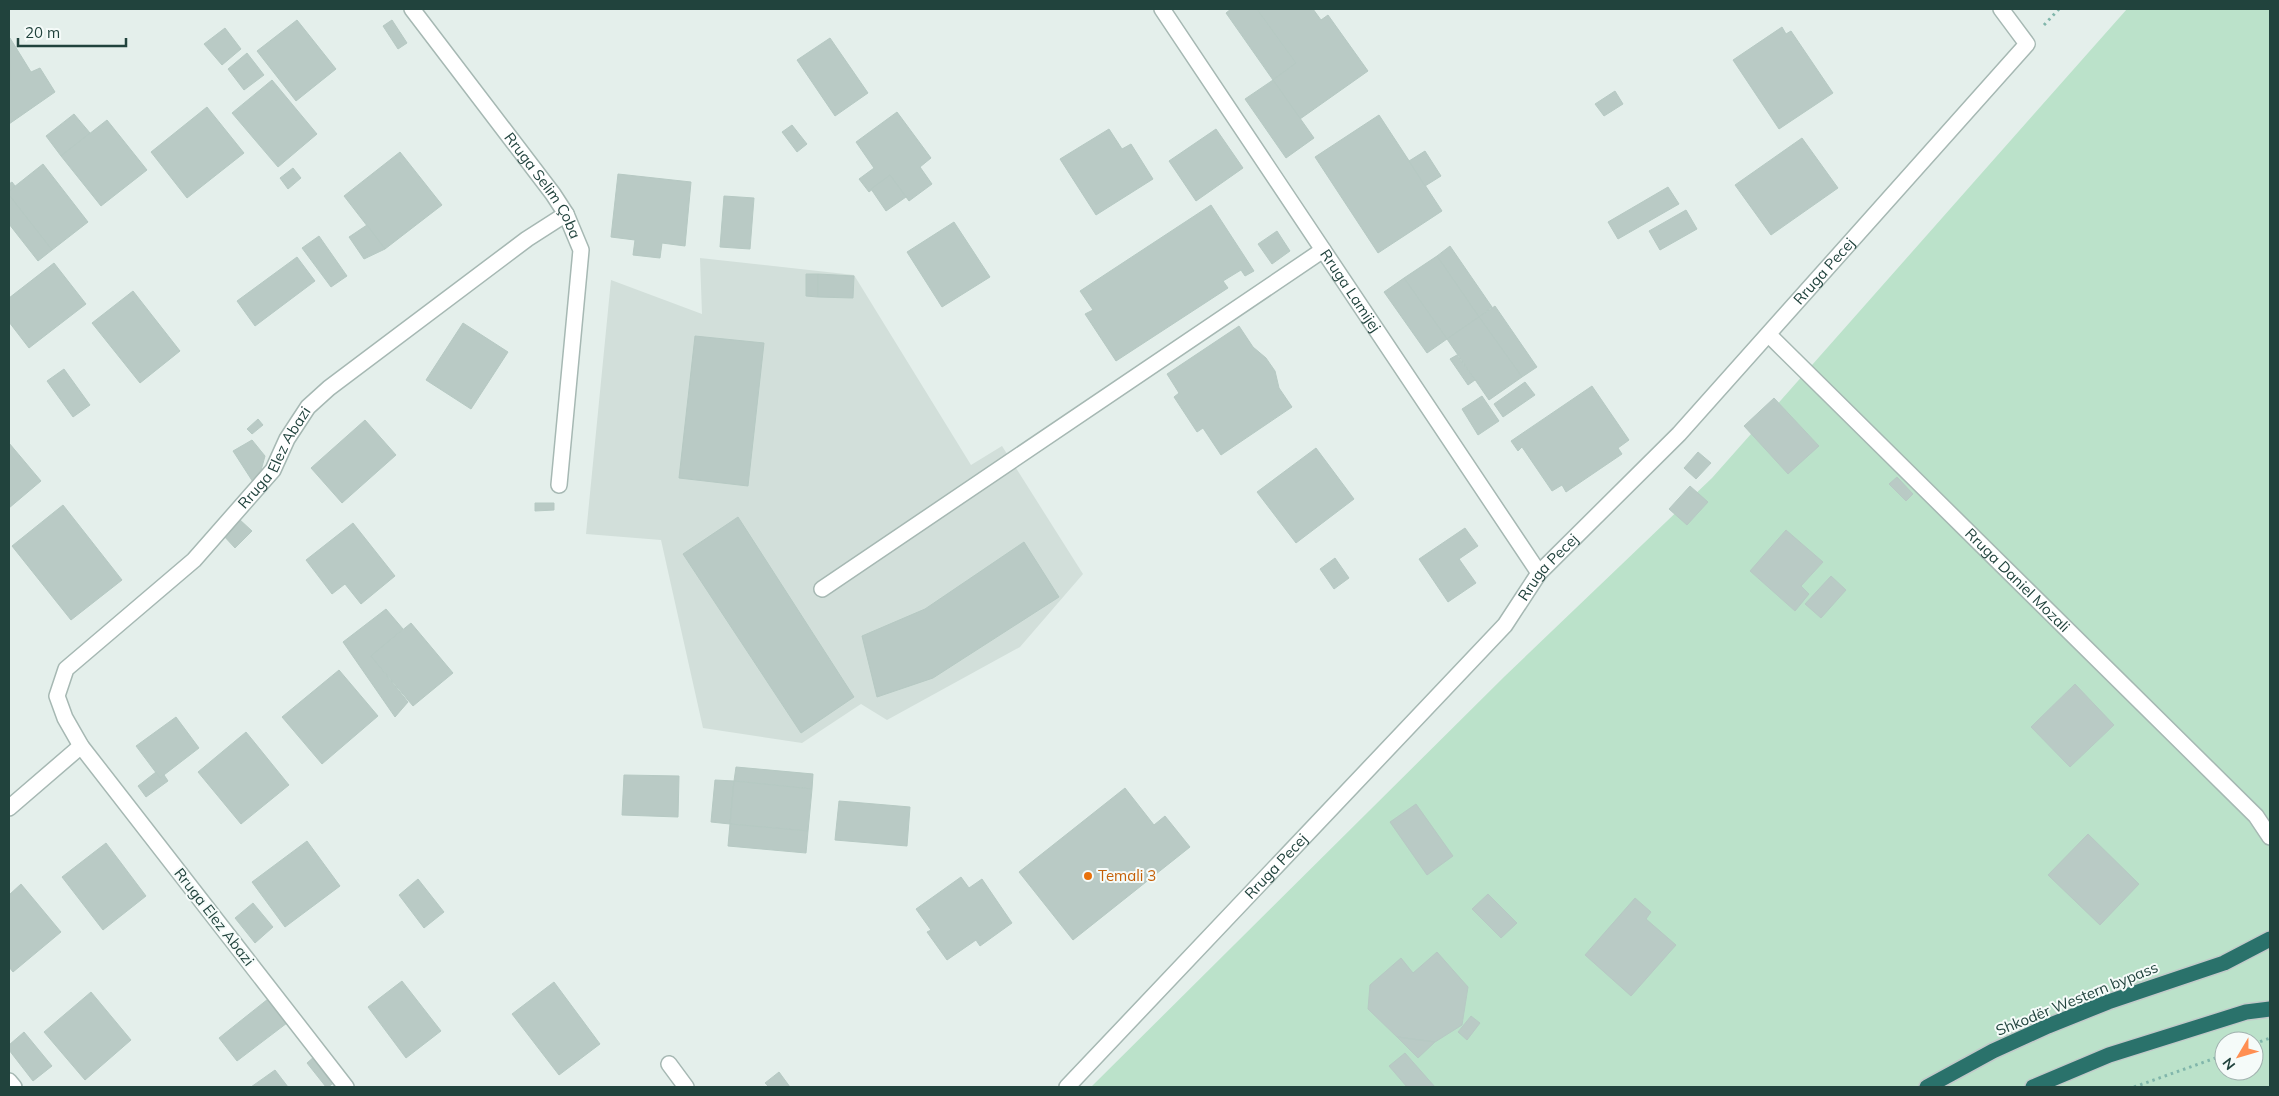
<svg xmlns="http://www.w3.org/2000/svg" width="2279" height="1096" viewBox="0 0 2279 1096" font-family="Mulish,sans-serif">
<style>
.built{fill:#d2dfda}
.green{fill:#bbe2ca;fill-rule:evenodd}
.building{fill:#b9cac5;stroke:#b6c9c3}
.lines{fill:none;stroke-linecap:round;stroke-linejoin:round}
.lane-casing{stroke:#a6b8b3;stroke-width:18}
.street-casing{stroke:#a6b8b3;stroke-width:18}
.highway-casing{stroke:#c1cac9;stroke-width:18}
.path{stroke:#81b6ab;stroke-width:3;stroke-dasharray:2.5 4;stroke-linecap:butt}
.lane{stroke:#fff;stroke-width:15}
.street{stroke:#fff;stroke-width:15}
.highway{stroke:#2a726b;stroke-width:15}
.food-dot{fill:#e8710a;stroke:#f5fbf9;stroke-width:2}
.labels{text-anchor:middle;stroke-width:4;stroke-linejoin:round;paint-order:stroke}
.street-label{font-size:15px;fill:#21433d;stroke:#f5fbf9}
.food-label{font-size:15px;fill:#c56008;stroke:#f5fbf9;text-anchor:start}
</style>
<rect width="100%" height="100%" fill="#e4efeb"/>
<polygon class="built" points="700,258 854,275 971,465 1002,446 1083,574 1020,647 887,720 861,704 802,743 703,728 661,540 586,534 611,280 702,314"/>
<path class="green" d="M2127,9H2270V1087H1091L1505,676L1712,478ZM2224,1041H2254V1071H2224Z"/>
<g class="building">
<polygon points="1231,9 1257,9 1296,63 1273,80 1226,13"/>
<polygon points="1257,9 1313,9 1321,20 1328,15 1368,71 1300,119 1273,80 1296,63"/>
<polygon points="297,20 336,69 296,101 257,51"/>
<polygon points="392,20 407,43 398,49 383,26"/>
<polygon points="1782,27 1786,34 1791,31 1833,93 1779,129 1733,60"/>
<polygon points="225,28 241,49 222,65 204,44"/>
<polygon points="10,38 31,72 40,68 55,92 9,124"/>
<polygon points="830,38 868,93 835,116 797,60"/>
<polygon points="247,53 264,75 244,90 228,69"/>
<polygon points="272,80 317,134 278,167 232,113"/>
<polygon points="1273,80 1314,138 1286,158 1245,99"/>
<polygon points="1615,91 1623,104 1604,116 1595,104"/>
<polygon points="207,107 244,153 187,198 151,152"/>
<polygon points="897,112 931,158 920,167 932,184 909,201 890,175 869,192 859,179 874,168 856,142"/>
<polygon points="74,114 90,133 61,156 46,136"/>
<polygon points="1379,115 1442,211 1378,253 1315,157"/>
<polygon points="107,120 147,170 101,206 61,156"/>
<polygon points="792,125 807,144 797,152 782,132"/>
<polygon points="1109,129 1122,149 1131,144 1153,179 1096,215 1060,159"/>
<polygon points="1216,129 1243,168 1196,201 1169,161"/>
<polygon points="1802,138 1838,188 1771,235 1735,185"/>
<polygon points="1425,151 1441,176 1425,186 1409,161"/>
<polygon points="400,152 442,205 385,249 344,196"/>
<polygon points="43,164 88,222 52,250 9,195 9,191"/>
<polygon points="293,168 301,178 288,189 280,178"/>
<polygon points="618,174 691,182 685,246 662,243 660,258 633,255 635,240 611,237"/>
<polygon points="890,175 906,197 886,211 871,189"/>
<polygon points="12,182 15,186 9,191 9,184"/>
<polygon points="1668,187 1679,204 1618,239 1608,222"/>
<polygon points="9,195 52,250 38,261 9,224"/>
<polygon points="724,196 754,198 750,249 720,247"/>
<polygon points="1211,205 1254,271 1245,276 1241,270 1223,281 1228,288 1116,361 1085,314 1093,310 1080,291"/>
<polygon points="1686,210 1697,229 1660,250 1649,231"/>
<polygon points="954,222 990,277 942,307 907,252"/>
<polygon points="367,225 385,249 364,259 349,237"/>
<polygon points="1277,231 1290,251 1272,264 1258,244"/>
<polygon points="319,236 347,276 331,287 302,248"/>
<polygon points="1450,246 1492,307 1479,317 1437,256"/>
<polygon points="1437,256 1479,317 1447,339 1404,278"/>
<polygon points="297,257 315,281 255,326 237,301"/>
<polygon points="54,263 86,304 29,348 9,322 9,298"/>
<polygon points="806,274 818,274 818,297 806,296"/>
<polygon points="818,274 854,276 853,298 818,297"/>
<polygon points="1404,278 1447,339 1427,353 1384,292"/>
<polygon points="133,291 180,351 140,383 92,323"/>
<polygon points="1495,306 1537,367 1522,377 1479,317"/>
<polygon points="1479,317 1522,377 1489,400 1447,339"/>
<polygon points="463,323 508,352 471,409 426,380"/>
<polygon points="1239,326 1253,347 1266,358 1275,371 1279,388 1292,407 1221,455 1203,428 1197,432 1174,397 1179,393 1167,374"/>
<polygon points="695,336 764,343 748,486 679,478"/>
<polygon points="1457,355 1475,380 1468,385 1450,359"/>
<polygon points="64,369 90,405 73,417 47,381"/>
<polygon points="1525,382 1535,395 1503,417 1494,404"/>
<polygon points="1592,386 1629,440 1618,448 1622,454 1566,492 1562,485 1552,491 1522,447 1518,451 1511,441"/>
<polygon points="1482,396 1499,421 1478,435 1462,409"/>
<polygon points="1774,398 1819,446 1788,474 1744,426"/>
<polygon points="258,419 263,425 252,434 247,429"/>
<polygon points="365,420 396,455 342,503 311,468"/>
<polygon points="252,440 265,456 260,474 253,482 233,451"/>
<polygon points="9,443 41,481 9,508"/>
<polygon points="1316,448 1354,499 1296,543 1257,492"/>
<polygon points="1698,452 1711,463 1696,479 1684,468"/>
<polygon points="1897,477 1913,494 1906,501 1889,484"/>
<polygon points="1690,486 1708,502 1687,525 1669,509"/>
<polygon points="535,503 554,503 554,510 535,511"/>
<polygon points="63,505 122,580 71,620 12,546"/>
<polygon points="738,517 854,697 801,733 683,554"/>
<polygon points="239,519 252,531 235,548 223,535"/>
<polygon points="353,523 395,576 361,604 345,584 332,594 306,560"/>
<polygon points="1465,528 1478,546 1459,559 1476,583 1448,602 1419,559"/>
<polygon points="1786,530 1823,562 1801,586 1809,594 1795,611 1750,571"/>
<polygon points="1024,542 1059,597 933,678 877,697 862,636 925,609"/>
<polygon points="1335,558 1349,578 1334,589 1320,569"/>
<polygon points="1831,576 1846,590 1821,618 1805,604"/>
<polygon points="386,609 403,629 371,656 408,702 395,717 343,642"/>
<polygon points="411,623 453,673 413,706 371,656"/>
<polygon points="339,670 378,716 322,764 282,717"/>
<polygon points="2075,684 2114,725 2070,767 2031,727"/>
<polygon points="176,717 199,748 160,778 136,746"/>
<polygon points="246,732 289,785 241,824 198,772"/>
<polygon points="736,767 813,774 812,789 734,781"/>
<polygon points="156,772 160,778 164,775 168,781 146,797 138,786"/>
<polygon points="624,775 679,776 678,817 622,815"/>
<polygon points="715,780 734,781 730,824 711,822"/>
<polygon points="734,781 812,789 808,831 730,824"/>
<polygon points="1125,788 1154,825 1165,816 1190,847 1073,940 1019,872"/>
<polygon points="839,801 910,807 907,846 835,840"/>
<polygon points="1416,804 1453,856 1427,875 1390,822"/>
<polygon points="730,824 808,831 806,853 728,846"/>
<polygon points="2088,834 2139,884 2100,925 2048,875"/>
<polygon points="307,841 340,886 285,927 252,882"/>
<polygon points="106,843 146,896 103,930 62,877"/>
<polygon points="961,877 969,888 982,879 1012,923 980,946 976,940 947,960 927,932 931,930 916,909"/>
<polygon points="418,879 444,912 424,928 399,895"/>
<polygon points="21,884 61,932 13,972 9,967 9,895"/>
<polygon points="1488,894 1517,923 1501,938 1472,909"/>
<polygon points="1635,898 1651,912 1646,919 1676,945 1631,996 1585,955"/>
<polygon points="253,903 273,927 255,943 235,918"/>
<polygon points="1437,952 1468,987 1462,1025 1435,1042 1397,1037 1368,1009 1370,985 1401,958 1413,973"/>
<polygon points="402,981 441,1031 406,1058 368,1007"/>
<polygon points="554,982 600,1044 559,1075 512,1014"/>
<polygon points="91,992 131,1040 85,1080 44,1032"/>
<polygon points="268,999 287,1023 237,1061 219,1038"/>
<polygon points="1471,1016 1480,1023 1467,1040 1458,1032"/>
<polygon points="24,1032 52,1066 33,1081 9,1050 9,1045"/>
<polygon points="1397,1037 1419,1040 1435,1042 1418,1058"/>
<polygon points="1405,1053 1435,1087 1407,1087 1389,1066"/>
<polygon points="315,1056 335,1082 328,1087 326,1087 307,1063"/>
<polygon points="275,1070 288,1087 251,1087"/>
<polygon points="779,1072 790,1087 769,1087 765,1083"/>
</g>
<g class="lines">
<g class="lane-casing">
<g id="lane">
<polyline points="822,589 1323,250"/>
<polyline points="669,1064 686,1087"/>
</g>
</g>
<g class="street-casing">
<g id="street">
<path id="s1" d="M412,9L553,194L566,214L581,250L559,485"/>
<path id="s2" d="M1162,9L1539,573"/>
<path id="s3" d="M1769,335L2256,816L2270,837"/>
<polyline points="9,808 81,746"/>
<polyline points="9,1081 14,1087"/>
<path id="s4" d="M346,1087L81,746L65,718L57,696L66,669L194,560L273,470L287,439L308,407L329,388L527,239L566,214"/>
<path id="s5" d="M1067,1087L1505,625L1539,573L1679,434L2027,44L2001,9"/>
</g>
</g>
<g class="highway-casing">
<g id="highway">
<polyline points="1927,1087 1993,1051 2048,1026 2108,1002 2224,963 2270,939"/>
<polyline points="2033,1087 2109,1055 2246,1012 2270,1009"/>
</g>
</g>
<g class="path">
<polyline points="2044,25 2059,9"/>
<polyline points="2254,1044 2270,1038"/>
<polyline points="2134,1087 2224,1055"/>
</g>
<use href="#lane" class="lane"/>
<use href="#street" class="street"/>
<use href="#highway" class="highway"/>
</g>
<circle class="food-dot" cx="1088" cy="876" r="5"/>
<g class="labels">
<g class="street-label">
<text dy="5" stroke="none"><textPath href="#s1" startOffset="220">Rruga Selim Çoba</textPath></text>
<text dy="5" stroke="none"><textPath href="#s5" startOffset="1114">Rruga Pecej</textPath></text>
<text dy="5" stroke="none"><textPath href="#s2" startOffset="339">Rruga Lamijej</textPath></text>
<text dy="5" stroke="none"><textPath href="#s4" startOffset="815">Rruga Elez Abazi</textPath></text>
<text dy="5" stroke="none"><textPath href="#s5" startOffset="709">Rruga Pecej</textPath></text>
<text dy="5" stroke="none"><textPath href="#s3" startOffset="349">Rruga Daniel Mozali</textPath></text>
<text dy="5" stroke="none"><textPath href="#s5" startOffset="304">Rruga Pecej</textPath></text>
<text transform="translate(214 917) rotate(52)" y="5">Rruga Elez Abazi</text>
<text transform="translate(2077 999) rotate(-22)" y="5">Shkodër Western bypass</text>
</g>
<g class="food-label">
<text x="1098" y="881">Temali 3</text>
</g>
</g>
<rect width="2279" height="1096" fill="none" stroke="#21433d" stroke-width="20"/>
<g transform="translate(2239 1056) rotate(232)"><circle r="24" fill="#f5fbf9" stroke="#a0b1ae"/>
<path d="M0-4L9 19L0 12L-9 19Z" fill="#ff8f52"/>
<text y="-8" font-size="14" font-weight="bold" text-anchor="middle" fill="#21433d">N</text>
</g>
<path d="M18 38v8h108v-8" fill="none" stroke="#21433d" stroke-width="2.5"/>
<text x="25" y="38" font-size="15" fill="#21433d" stroke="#f5fbf9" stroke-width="4" paint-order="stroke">20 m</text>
</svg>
